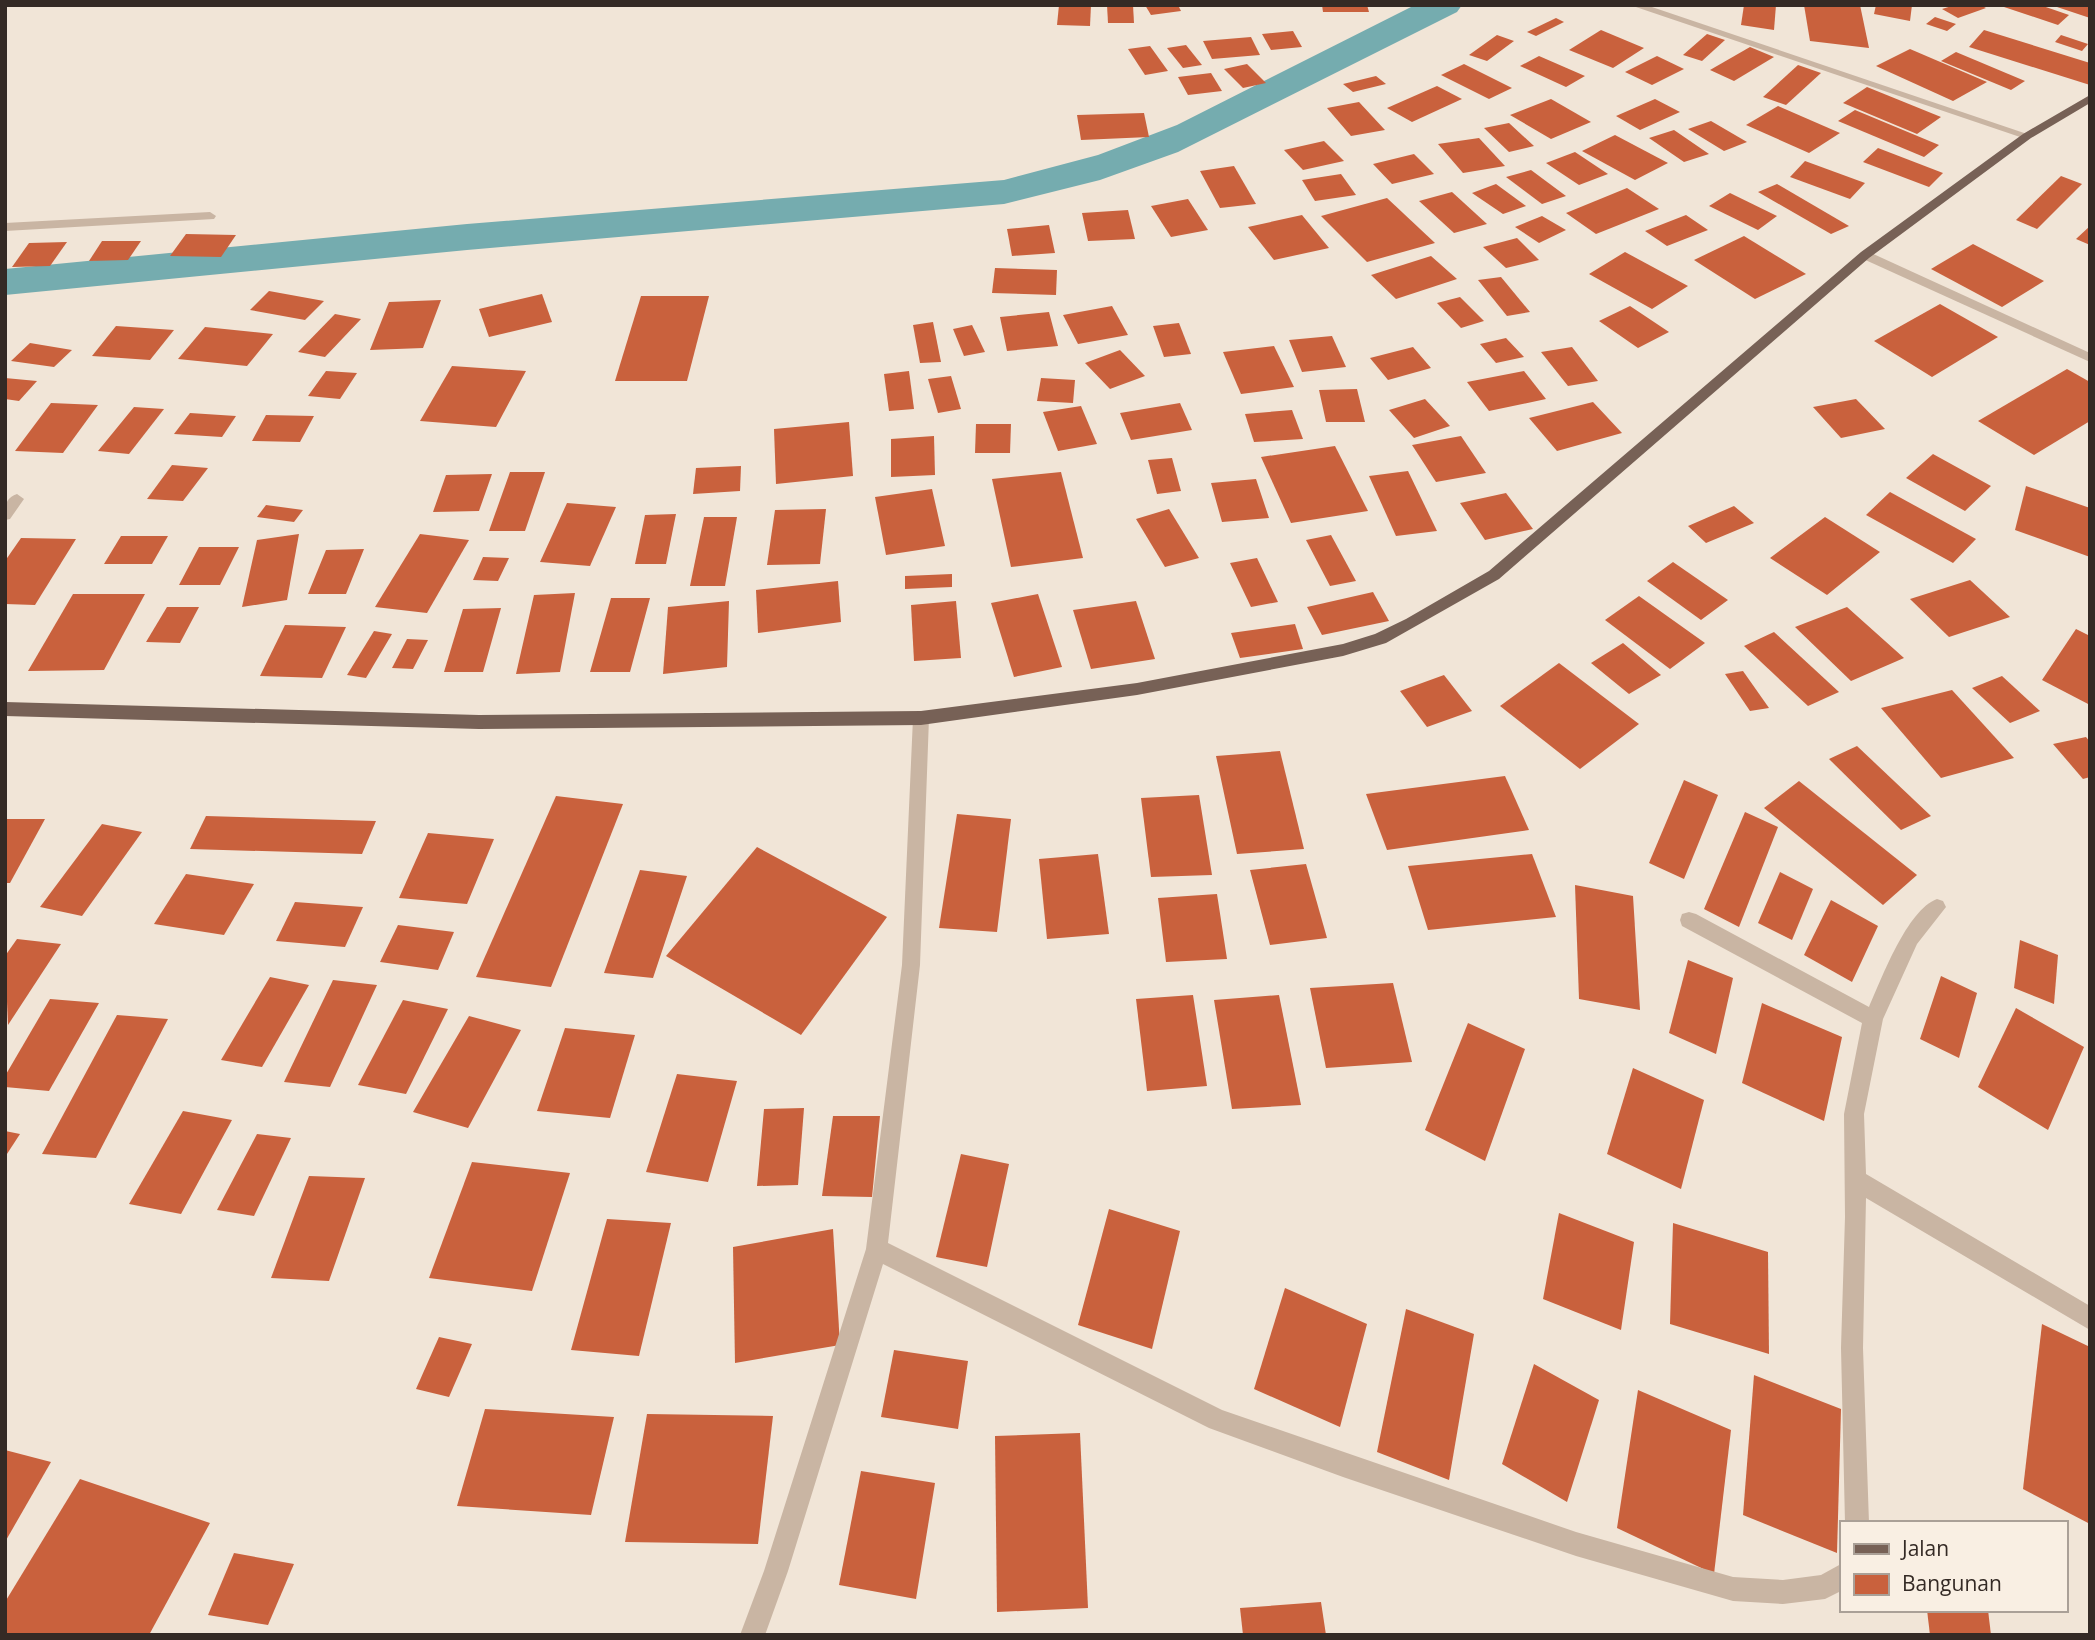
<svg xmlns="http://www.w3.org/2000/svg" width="2095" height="1640" viewBox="0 0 2095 1640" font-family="'Open Sans',sans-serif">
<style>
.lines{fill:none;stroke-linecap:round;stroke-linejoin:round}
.canal{fill:#75acaf;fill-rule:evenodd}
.building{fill:#c9613d}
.street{fill:#c9b5a3;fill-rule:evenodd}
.primary{fill:#776156;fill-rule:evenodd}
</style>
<rect width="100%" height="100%" fill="#f1e5d7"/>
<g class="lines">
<polygon class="canal" points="1415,5 1462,5 1457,12 1178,152 1100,180 1004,204 467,250 5,295 5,269 467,224 1004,180 1098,155 1177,125"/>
</g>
<g class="building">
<polygon points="1059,5 1091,5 1090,26 1057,25"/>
<polygon points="1107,5 1133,5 1134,23 1108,23"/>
<polygon points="1145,5 1178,5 1181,11 1151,15"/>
<polygon points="1322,5 1367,5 1369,12 1323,12"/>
<polygon points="1744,5 1776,5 1774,30 1741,25"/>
<polygon points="1804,5 1860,5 1869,48 1810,41"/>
<polygon points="1876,5 1912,5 1910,21 1874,14"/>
<polygon points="1955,5 1980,5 1986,8 1958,18 1942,9"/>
<polygon points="1998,5 2040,5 2069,15 2058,25"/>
<polygon points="2090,5 2090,18 2054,6 2054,5"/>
<polygon points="1935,17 1956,24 1947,31 1926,24"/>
<polygon points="1556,18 1564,22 1536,36 1527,32"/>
<polygon points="1601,30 1644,48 1613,68 1569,50"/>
<polygon points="1984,30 2090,63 2090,85 1969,47"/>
<polygon points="1293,31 1302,47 1271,50 1262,34"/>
<polygon points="1707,34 1725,40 1702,61 1683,55"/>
<polygon points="1497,35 1514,41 1487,61 1469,55"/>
<polygon points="2061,35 2088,44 2082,51 2055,42"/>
<polygon points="1251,37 1260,55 1212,59 1203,41"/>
<polygon points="1186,45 1202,65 1183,68 1167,48"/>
<polygon points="1150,46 1168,71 1145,75 1128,49"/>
<polygon points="1750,47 1774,57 1734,81 1710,70"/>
<polygon points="1910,49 1987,82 1953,101 1876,66"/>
<polygon points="1956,52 2025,81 2011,90 1941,61"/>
<polygon points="1539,56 1585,76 1566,87 1520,66"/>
<polygon points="1657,56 1684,69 1652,85 1625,72"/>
<polygon points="1247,64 1266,83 1243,88 1224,69"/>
<polygon points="1464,64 1512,88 1489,99 1441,75"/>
<polygon points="1798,65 1821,73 1786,105 1763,97"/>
<polygon points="1211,73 1222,91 1188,95 1178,77"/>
<polygon points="1376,76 1386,84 1353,92 1343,84"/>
<polygon points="1437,86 1462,99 1412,122 1387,108"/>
<polygon points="1867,87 1941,117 1917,134 1843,103"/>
<polygon points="1551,99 1591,122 1551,139 1510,115"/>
<polygon points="1655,99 1680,112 1640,130 1616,116"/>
<polygon points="1359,102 1385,130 1351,136 1327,108"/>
<polygon points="1778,106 1840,133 1809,153 1746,125"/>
<polygon points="1855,110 1939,145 1924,157 1838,121"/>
<polygon points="1144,113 1149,137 1081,140 1077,115"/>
<polygon points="1711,121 1747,142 1724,151 1688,129"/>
<polygon points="1509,123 1534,146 1509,152 1484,128"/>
<polygon points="1674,130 1709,154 1684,162 1649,138"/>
<polygon points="1615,135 1668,163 1635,180 1582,151"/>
<polygon points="1479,138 1505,166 1463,173 1438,144"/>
<polygon points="1324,141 1344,161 1303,170 1284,150"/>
<polygon points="1878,148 1943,173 1929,187 1863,162"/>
<polygon points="1575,152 1608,174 1579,185 1546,163"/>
<polygon points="1414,154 1434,174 1392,184 1373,164"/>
<polygon points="1805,161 1865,183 1850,199 1790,177"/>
<polygon points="1234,166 1256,204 1220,208 1200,171"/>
<polygon points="1531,170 1566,196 1542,204 1506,177"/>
<polygon points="1341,174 1356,195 1315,201 1302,180"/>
<polygon points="2061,176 2082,184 2037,229 2016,220"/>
<polygon points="1496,184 1526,206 1503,214 1472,193"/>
<polygon points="1777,184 1849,226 1831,234 1758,192"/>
<polygon points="1627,188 1659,209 1596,234 1566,213"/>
<polygon points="1452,192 1487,224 1454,233 1419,201"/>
<polygon points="1730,193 1777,216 1758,230 1709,206"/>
<polygon points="1387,198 1435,243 1367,262 1321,216"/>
<polygon points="1188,199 1208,230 1171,237 1151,206"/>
<polygon points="1128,210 1135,239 1088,241 1082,213"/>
<polygon points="1302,215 1329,248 1274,260 1248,227"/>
<polygon points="1686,215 1708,230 1667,246 1645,231"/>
<polygon points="1542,216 1566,230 1539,243 1515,227"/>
<polygon points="1049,225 1055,253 1012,256 1007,229"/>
<polygon points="2090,226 2090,245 2076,239"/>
<polygon points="186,234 236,235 221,257 170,256"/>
<polygon points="1744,236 1806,274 1755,299 1694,260"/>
<polygon points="1517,238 1539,260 1506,268 1483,247"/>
<polygon points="102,241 141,241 128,260 89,261"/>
<polygon points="67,242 50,266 12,267 29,243"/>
<polygon points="1973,244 2044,281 2002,307 1931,269"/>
<polygon points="1625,252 1688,286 1652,309 1589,274"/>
<polygon points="1431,256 1457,279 1396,299 1371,275"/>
<polygon points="995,268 1057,270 1056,295 992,293"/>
<polygon points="1501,277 1530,312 1507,316 1478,280"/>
<polygon points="269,291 324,301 305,320 250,310"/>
<polygon points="542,294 552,322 489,337 479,309"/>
<polygon points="641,296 709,296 687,381 615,381"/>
<polygon points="1460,297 1484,321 1461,328 1437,303"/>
<polygon points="441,300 423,348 370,350 389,302"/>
<polygon points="1940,304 1998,337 1932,377 1874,341"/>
<polygon points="1112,306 1128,335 1078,344 1063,315"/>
<polygon points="1630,306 1669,332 1638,348 1599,321"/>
<polygon points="1049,312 1058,346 1007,351 1000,317"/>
<polygon points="335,314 361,319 325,357 298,352"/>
<polygon points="933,322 941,362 920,363 913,325"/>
<polygon points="1179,323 1191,354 1164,357 1153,326"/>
<polygon points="972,325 985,352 964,356 953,329"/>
<polygon points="116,326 174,330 150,360 92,356"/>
<polygon points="205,327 273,334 247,366 178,359"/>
<polygon points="1332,336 1346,367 1302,372 1289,340"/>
<polygon points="1506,338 1524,357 1496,363 1480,344"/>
<polygon points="30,343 72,350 54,367 11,361"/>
<polygon points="1274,346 1294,387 1241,394 1223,352"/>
<polygon points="1413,347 1431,368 1388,380 1370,358"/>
<polygon points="1572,347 1598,381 1568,386 1541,352"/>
<polygon points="1120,350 1145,376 1110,389 1085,363"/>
<polygon points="452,366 526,371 496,427 420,421"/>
<polygon points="2067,369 2090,382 2090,421 2034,455 1978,421"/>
<polygon points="326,371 357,373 340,399 308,396"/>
<polygon points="909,371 914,409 889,411 884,374"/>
<polygon points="1524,371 1546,399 1489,411 1467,382"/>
<polygon points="951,376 961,409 938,413 928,379"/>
<polygon points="5,378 37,381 19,401 5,399"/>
<polygon points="1041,378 1075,380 1073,403 1037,401"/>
<polygon points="1357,389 1365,422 1326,422 1319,390"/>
<polygon points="1425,399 1450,426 1414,438 1389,410"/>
<polygon points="1856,399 1885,429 1841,438 1813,407"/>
<polygon points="1593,402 1622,433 1557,451 1529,418"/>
<polygon points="51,403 98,405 63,453 15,451"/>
<polygon points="1180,403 1192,430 1131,440 1120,413"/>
<polygon points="1081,406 1097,444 1058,451 1043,412"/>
<polygon points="134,407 164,409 129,454 98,451"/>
<polygon points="1292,410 1303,439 1254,442 1245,414"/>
<polygon points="190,413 236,416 222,437 174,434"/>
<polygon points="266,415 314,416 300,442 252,441"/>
<polygon points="849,422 853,476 776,484 774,429"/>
<polygon points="976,424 1011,424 1010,453 975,453"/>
<polygon points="934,436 935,475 891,477 891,439"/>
<polygon points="1461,436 1486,473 1436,482 1412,445"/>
<polygon points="1335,446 1368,511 1291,523 1261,457"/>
<polygon points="1933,454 1991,486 1965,511 1906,478"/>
<polygon points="1172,458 1181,491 1157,494 1148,460"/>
<polygon points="172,465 208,468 183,501 147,499"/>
<polygon points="741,466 740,491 693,494 696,468"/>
<polygon points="1408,471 1437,531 1396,536 1369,476"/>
<polygon points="510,472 545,472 525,531 489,531"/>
<polygon points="1061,472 1083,558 1011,567 992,479"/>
<polygon points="492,474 479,511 433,512 446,475"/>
<polygon points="1256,479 1269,518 1222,522 1211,483"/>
<polygon points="2026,486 2090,508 2090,557 2015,530"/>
<polygon points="932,489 945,546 886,555 875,497"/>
<polygon points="1890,492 1976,539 1953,563 1866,515"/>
<polygon points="1506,493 1533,529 1485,540 1460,503"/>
<polygon points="567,503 616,507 590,566 540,562"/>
<polygon points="266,505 303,510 294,522 257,517"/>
<polygon points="1734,506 1754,523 1706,543 1688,526"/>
<polygon points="826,509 820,564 767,565 775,510"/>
<polygon points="1169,509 1199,558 1165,567 1136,519"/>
<polygon points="676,514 666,564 635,564 645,515"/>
<polygon points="704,517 737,517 725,586 690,586"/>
<polygon points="1825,517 1880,552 1827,595 1770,558"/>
<polygon points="299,534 287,600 242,607 257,540"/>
<polygon points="420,534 469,540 427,613 375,607"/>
<polygon points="1331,535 1356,581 1330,586 1306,540"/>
<polygon points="121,536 168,536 152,564 104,564"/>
<polygon points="21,538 76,539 35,605 5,604 5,561"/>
<polygon points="199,547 239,547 220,585 179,585"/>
<polygon points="364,549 346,594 308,594 326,550"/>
<polygon points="483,557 509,558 498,581 473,580"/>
<polygon points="1257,558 1278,602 1251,607 1230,563"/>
<polygon points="1673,562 1728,600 1701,620 1647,581"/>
<polygon points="952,574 952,587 905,589 905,576"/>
<polygon points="1970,580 2010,617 1949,637 1910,599"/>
<polygon points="838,581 841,622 758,633 756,590"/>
<polygon points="1373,592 1389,621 1322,635 1307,607"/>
<polygon points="575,593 560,672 516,674 534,595"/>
<polygon points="73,594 145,594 104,670 28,671"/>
<polygon points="1038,594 1062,667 1014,677 991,603"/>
<polygon points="1639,596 1705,643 1670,669 1605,620"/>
<polygon points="611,598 650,598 630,672 590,672"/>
<polygon points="729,601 727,667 663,674 668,607"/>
<polygon points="956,601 961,658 914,661 911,605"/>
<polygon points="1136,601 1155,659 1091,669 1073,610"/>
<polygon points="167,607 199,607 180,643 146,642"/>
<polygon points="1847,607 1904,658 1851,681 1795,627"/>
<polygon points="501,608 483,672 444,672 463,609"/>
<polygon points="1295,624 1303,649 1240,658 1231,633"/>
<polygon points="285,625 346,627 322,678 260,676"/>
<polygon points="2076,629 2090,636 2090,705 2042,680"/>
<polygon points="374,631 392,634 366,678 347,675"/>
<polygon points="1774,632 1839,692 1808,706 1744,646"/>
<polygon points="407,639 428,640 413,669 392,668"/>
<polygon points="1623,643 1661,675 1629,694 1591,663"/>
<polygon points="1559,663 1639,724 1580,769 1500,706"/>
<polygon points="1743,671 1769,708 1750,711 1725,674"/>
<polygon points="1444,675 1472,711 1427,727 1400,691"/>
<polygon points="2002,676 2040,711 2010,723 1972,688"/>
<polygon points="1952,690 2014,758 1941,778 1881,708"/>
<polygon points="2086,737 2090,742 2090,777 2083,779 2053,744"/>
<polygon points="1857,746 1931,816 1901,830 1829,759"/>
<polygon points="1280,751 1304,849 1237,854 1216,756"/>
<polygon points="1505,776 1529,830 1387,850 1366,794"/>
<polygon points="1684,780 1718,795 1684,879 1649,863"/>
<polygon points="1799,781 1917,875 1883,905 1764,808"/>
<polygon points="1199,795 1212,875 1151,877 1141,798"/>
<polygon points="556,796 623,804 551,987 476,977"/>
<polygon points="1745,812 1778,827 1739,927 1704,909"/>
<polygon points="957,814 1011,819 997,932 939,928"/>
<polygon points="206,816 376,821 362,854 190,849"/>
<polygon points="5,819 45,819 10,883 5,883"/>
<polygon points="102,824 142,832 82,916 40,907"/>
<polygon points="428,833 494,839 467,904 399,898"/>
<polygon points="757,847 887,917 801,1035 666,956"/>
<polygon points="1098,854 1109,934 1047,939 1039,859"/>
<polygon points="1532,854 1556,917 1428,930 1408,866"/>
<polygon points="1306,864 1327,938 1270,945 1250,870"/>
<polygon points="640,870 687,876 653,978 604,973"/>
<polygon points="1780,872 1813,889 1792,940 1758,923"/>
<polygon points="186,874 254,884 224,935 154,924"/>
<polygon points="1575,885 1633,896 1640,1010 1579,999"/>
<polygon points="1217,894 1227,959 1166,962 1158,898"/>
<polygon points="1831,900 1878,926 1852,982 1804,955"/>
<polygon points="295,902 363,907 345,947 276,941"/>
<polygon points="398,925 454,932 438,970 380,962"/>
<polygon points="17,939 61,944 8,1025 5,956"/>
<polygon points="2020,940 2058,955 2054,1004 2014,988"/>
<polygon points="1688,960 1733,978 1716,1054 1669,1033"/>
<polygon points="1941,976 1977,993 1959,1058 1920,1039"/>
<polygon points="270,977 309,985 262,1067 221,1060"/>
<polygon points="333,980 377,985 330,1087 284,1082"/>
<polygon points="1393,983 1412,1062 1326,1068 1310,988"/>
<polygon points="1193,995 1207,1086 1147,1091 1136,999"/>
<polygon points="1279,995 1301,1105 1232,1109 1214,1000"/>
<polygon points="50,999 99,1003 49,1091 5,1087 5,1076"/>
<polygon points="403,1000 448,1009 406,1094 358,1085"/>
<polygon points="1762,1003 1842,1037 1824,1121 1742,1083"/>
<polygon points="2016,1008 2084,1047 2048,1130 1978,1087"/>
<polygon points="117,1015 168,1019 96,1158 42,1154"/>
<polygon points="469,1016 521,1030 468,1128 413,1112"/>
<polygon points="1468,1023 1525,1049 1485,1161 1425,1130"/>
<polygon points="565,1028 635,1035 610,1118 537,1111"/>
<polygon points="1633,1068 1704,1100 1681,1189 1607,1154"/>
<polygon points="677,1074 737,1081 708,1182 646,1172"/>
<polygon points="804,1108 798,1185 757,1186 764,1109"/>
<polygon points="183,1111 232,1120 181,1214 129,1204"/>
<polygon points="833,1116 880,1116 872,1197 822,1196"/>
<polygon points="5,1131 20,1134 5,1157"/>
<polygon points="257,1134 291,1138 254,1216 217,1210"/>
<polygon points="961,1154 1009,1164 987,1267 936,1257"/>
<polygon points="472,1162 570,1173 532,1291 429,1278"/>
<polygon points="309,1176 365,1178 329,1281 271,1278"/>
<polygon points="1109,1209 1180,1231 1152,1349 1078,1325"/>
<polygon points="1559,1213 1634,1242 1621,1330 1543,1299"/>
<polygon points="607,1219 671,1223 639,1356 571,1350"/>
<polygon points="1673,1223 1768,1252 1769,1354 1670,1324"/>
<polygon points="833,1229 840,1345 735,1363 733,1247"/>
<polygon points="1285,1288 1367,1324 1340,1427 1254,1389"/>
<polygon points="1406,1309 1474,1334 1449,1480 1377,1452"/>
<polygon points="2042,1324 2090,1347 2090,1524 2023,1489"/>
<polygon points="439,1337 472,1344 449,1397 416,1389"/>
<polygon points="894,1350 968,1361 958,1429 881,1417"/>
<polygon points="1534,1364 1599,1400 1567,1502 1502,1464"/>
<polygon points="1754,1375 1841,1409 1837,1553 1743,1515"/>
<polygon points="1638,1390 1731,1430 1714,1574 1617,1528"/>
<polygon points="485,1409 614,1417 591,1515 457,1506"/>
<polygon points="647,1414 773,1416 758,1544 625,1542"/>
<polygon points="1080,1433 1088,1608 997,1612 995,1436"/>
<polygon points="5,1450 51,1462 5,1542"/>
<polygon points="861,1471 935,1483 916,1599 839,1585"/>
<polygon points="80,1479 210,1523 149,1635 5,1635 5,1602"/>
<polygon points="234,1553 294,1564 268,1625 208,1615"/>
<polygon points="1321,1602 1326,1635 1243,1635 1240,1608"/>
<polygon points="1927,1610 1988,1610 1991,1635 1930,1635"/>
</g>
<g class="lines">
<g class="street">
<polygon points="1630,5 1646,5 2033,136 2023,138"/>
<polygon points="210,212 216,216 214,219 5,231 5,223"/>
<polygon points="1861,252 1869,252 2090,353 2090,362 1861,258"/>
<path d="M17,494L24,499L10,519L5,520C5,509 4,498 17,494Z"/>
<polygon points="921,711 929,718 920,965 888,1243 1222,1410 1576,1532 1733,1577 1783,1580 1821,1575 1841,1564 1841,1591 1825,1599 1783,1604 1733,1601 1576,1556 1343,1477 1209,1428 883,1264 788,1571 765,1635 740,1635 764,1571 866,1249 902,965 913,718"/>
<path d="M1937,899L1943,901L1946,907L1917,944L1883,1019L1864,1114L1866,1174L2090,1306V1330L1866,1198L1863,1348L1869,1523H1845L1841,1348L1845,1217L1844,1114L1862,1023L1682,926L1680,920L1682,914L1689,912L1696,914L1869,1007C1882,978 1907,910 1937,899Z"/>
</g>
<polygon class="primary" points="2090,95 2090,103 2031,138 1869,258 1499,579 1386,643 1343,656 1137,695 921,725 479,729 5,716 5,702 479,715 921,711 1137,683 1343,644 1375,634 1406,619 1489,571 1861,252 2023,134"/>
</g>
<rect width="2095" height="1640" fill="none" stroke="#342a25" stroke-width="14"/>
<rect x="1840" y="1521" width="228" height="91" fill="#f9efe3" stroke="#aaa097" stroke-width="2"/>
<rect x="1854" y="1544" width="35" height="10" fill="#776156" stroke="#aaa097" stroke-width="2"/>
<text x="1902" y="1556" font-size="21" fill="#342a25">Jalan</text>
<rect x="1854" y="1574" width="35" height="21" fill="#c9613d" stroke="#aaa097" stroke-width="2"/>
<text x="1902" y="1591" font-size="21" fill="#342a25">Bangunan</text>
</svg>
